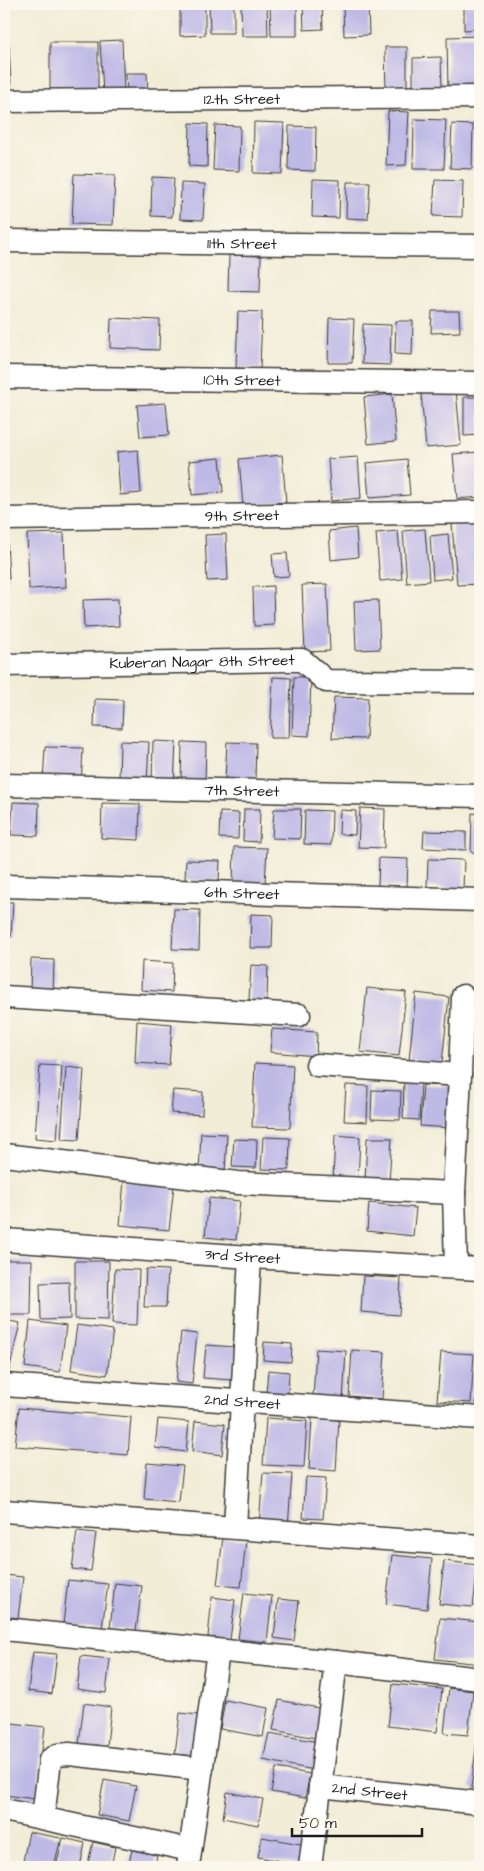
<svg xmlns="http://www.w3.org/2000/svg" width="484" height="1871" viewBox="0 0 484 1871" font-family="'Architects Daughter',sans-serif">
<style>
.building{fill:#bfb9e6}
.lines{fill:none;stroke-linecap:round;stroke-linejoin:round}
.minor-casing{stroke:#3c3b38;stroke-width:25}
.minor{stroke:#fff;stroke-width:22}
.labels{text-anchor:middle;stroke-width:5;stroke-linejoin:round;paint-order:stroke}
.street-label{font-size:15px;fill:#1c1c1c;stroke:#fbf7ec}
</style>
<rect width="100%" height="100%" fill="#fbf7ec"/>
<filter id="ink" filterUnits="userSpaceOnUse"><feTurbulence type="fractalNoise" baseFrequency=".02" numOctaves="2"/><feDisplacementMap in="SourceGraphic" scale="10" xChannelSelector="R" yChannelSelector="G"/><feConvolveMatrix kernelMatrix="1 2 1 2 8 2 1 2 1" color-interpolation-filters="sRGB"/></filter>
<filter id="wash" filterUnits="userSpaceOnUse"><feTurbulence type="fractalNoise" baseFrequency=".0096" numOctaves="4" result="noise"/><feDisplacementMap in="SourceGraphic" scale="20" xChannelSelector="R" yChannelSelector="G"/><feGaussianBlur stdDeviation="1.12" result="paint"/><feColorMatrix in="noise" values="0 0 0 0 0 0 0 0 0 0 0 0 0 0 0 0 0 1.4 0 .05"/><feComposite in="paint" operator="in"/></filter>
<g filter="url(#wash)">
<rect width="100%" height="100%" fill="#f2edd7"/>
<g id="blocks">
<g class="building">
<polygon points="180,4 205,4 205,35 180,36"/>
<polygon points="209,4 234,4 234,33 210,33"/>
<polygon points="241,4 267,4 268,36 242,36"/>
<polygon points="270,4 297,4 297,36 271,36"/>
<polygon points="303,4 322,4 323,29 304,30"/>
<polygon points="343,4 368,4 369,35 344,36"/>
<polygon points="464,5 480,5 480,29 464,30"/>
<polygon points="480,36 480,91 448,92 447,37"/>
<polygon points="122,40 124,92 103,93 100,41"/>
<rect x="50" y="42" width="48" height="50"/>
<polygon points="4,45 9,45 11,86 4,87"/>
<polygon points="385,47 407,47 407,94 386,94"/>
<polygon points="441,57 442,90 413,91 413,58"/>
<polygon points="126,73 147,73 148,93 127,93"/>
<polygon points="388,111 409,112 406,165 386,166"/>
<polygon points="414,119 446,120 444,169 413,169"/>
<polygon points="254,122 284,123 282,174 253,173"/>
<polygon points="190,123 208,124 207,167 189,166"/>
<polygon points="452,124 473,125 472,169 450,168"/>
<polygon points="215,125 240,126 239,171 213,170"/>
<polygon points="289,126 316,127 315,171 288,170"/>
<polygon points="74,174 115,175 113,225 72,224"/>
<polygon points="152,177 174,178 172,217 151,216"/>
<polygon points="313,179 340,180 339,218 312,217"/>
<polygon points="435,180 463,181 462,217 433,216"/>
<polygon points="347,182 370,182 368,219 346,218"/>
<polygon points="181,183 205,184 203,220 180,219"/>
<polygon points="229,255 261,256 260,292 228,291"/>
<polygon points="238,311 262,312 260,369 236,368"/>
<polygon points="432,311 459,311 460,332 431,333"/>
<polygon points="111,318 160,320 159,350 110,348"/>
<polygon points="329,318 354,319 352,363 328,363"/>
<polygon points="396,321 413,321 412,355 395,354"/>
<polygon points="363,324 391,325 390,365 362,364"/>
<polygon points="456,390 461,445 426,448 421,393"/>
<polygon points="392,394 396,441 368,444 364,397"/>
<polygon points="464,397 480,397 480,435 464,436"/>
<polygon points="166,403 169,435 140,437 137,405"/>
<polygon points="138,450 141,493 120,495 117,452"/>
<polygon points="480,452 480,497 457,499 453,454"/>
<polygon points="282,455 286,502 243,506 239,459"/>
<polygon points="358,457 361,498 331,501 328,459"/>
<polygon points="220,458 223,492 192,495 189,461"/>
<polygon points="407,459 410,495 369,498 366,463"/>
<polygon points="480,521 480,584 457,585 452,524"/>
<polygon points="356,528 358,557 331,560 329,531"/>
<polygon points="425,529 429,581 407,583 403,531"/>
<polygon points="398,531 402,579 380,581 376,533"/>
<polygon points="64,533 66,587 29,589 27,534"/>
<polygon points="226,534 228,580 207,581 205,535"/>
<polygon points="448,534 452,578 433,580 430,536"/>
<polygon points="4,541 7,541 9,579 4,579"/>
<polygon points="287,553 289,576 274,577 272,554"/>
<polygon points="327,584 330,651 305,652 302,585"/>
<polygon points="273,586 274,625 254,626 253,587"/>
<polygon points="118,599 119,626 84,628 83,600"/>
<polygon points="378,600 380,649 356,650 354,601"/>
<polygon points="273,677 291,678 289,738 270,738"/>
<polygon points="294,677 311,677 309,736 292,735"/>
<polygon points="334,697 368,698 366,739 332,738"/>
<polygon points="95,699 123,700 122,728 94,727"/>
<polygon points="120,741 149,742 147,784 119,783"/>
<polygon points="153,741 176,742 174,785 152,784"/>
<polygon points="182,742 206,743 205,783 181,782"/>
<polygon points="227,742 256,743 255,781 225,780"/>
<polygon points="45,747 83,748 81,787 43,785"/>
<polygon points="13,802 39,803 38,836 11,835"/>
<polygon points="102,803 140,804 139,840 101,838"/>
<polygon points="360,808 385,809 384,848 358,847"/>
<polygon points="244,809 260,809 259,842 243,841"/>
<polygon points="274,809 301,809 300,839 272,838"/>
<polygon points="305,810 332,811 331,845 304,844"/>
<polygon points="340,810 356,811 355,835 339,834"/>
<polygon points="220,812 239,813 238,839 219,838"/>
<polygon points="472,813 480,814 480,853 471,852"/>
<polygon points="424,831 466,832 466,850 423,848"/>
<polygon points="234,847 267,848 265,884 233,883"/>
<polygon points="379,858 408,859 407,887 378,886"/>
<polygon points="428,859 464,860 463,889 427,887"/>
<polygon points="186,860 220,861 219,881 185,880"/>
<polygon points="4,902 13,902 11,937 4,937"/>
<polygon points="174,909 200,910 199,950 172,949"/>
<polygon points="251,914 273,915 272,948 250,948"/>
<polygon points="31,959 54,960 53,994 30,992"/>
<polygon points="142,961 173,963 172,992 141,990"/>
<polygon points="251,965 268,966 267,1001 249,1000"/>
<polygon points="367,988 406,992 399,1056 360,1052"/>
<polygon points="416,993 449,997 442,1063 409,1060"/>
<polygon points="137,1021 172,1024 169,1065 135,1063"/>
<polygon points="272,1029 317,1032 316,1056 270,1052"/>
<polygon points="255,1063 293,1065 290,1128 252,1127"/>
<polygon points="40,1065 62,1066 57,1140 35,1138"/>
<polygon points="66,1067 84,1069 79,1140 61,1139"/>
<polygon points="404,1082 421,1083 419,1120 403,1119"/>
<polygon points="346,1085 368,1086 367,1122 344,1121"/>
<polygon points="423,1085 453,1086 451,1128 420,1126"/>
<polygon points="173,1090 203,1092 202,1115 171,1113"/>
<polygon points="372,1090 401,1091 400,1120 371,1119"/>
<polygon points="201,1133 227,1134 225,1173 199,1172"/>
<polygon points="335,1135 360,1137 358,1181 333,1180"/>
<polygon points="263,1137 290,1138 289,1170 261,1169"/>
<polygon points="367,1138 392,1138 389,1182 365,1181"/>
<polygon points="234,1139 257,1140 256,1168 232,1167"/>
<polygon points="124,1181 174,1186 169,1230 120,1225"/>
<polygon points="209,1198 240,1201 236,1240 205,1237"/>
<polygon points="369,1203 416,1208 413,1236 367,1231"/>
<polygon points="4,1260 32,1260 31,1315 4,1315"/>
<polygon points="75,1261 109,1261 108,1320 75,1319"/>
<polygon points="115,1269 139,1270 137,1325 112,1324"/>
<polygon points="146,1269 168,1270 166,1307 144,1307"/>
<polygon points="363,1276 401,1278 399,1315 361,1312"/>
<polygon points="69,1282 70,1319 41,1320 40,1283"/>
<polygon points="4,1320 20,1323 9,1371 4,1369"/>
<polygon points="30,1321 66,1326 60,1372 25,1367"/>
<polygon points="77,1325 113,1330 107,1375 71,1370"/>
<polygon points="181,1332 197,1334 192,1384 176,1382"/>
<polygon points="264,1342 292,1344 291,1362 263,1360"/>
<polygon points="206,1345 236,1347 233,1380 203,1378"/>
<polygon points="316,1349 346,1351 343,1400 313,1398"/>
<polygon points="352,1350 385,1352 382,1399 349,1396"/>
<polygon points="441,1352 474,1354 471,1403 437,1401"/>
<polygon points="479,1363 480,1363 480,1404 476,1404"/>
<polygon points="268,1370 289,1372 288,1394 266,1393"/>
<polygon points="19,1408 131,1417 128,1455 15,1446"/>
<polygon points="266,1418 307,1421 304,1467 263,1465"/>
<polygon points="312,1418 339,1420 336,1471 309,1469"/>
<polygon points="158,1419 189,1422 186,1452 155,1448"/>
<polygon points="195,1421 225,1424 222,1455 192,1451"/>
<polygon points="147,1463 183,1466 179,1502 144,1499"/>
<polygon points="263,1473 292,1474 288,1527 259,1525"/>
<polygon points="306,1477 326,1478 323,1519 303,1518"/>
<polygon points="77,1531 96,1533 91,1571 72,1569"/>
<polygon points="223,1537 246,1540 241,1587 217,1585"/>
<polygon points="392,1555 432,1559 427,1609 386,1604"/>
<polygon points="444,1561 478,1565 473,1607 439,1604"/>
<polygon points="4,1575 23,1577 18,1618 4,1616"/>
<polygon points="68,1580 108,1584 102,1628 63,1624"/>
<polygon points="115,1583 142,1586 136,1631 110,1628"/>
<polygon points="244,1593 272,1596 267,1642 238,1639"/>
<polygon points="212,1597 235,1600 230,1640 208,1637"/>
<polygon points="278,1599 299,1601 294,1641 274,1638"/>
<polygon points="440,1618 480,1622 480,1664 435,1659"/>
<polygon points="33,1652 57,1654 52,1694 28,1691"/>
<polygon points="81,1656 110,1659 106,1693 77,1689"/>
<polygon points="393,1684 442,1689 437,1732 388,1726"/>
<polygon points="449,1688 473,1691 468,1735 444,1733"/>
<polygon points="225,1700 268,1708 263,1737 220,1729"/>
<polygon points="279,1700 328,1710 322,1739 273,1730"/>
<polygon points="84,1703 111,1707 106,1755 78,1752"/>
<polygon points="180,1713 208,1716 203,1757 175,1754"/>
<polygon points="4,1722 45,1727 36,1799 4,1795"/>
<polygon points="269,1733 319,1742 314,1770 263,1760"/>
<polygon points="477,1740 480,1741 480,1788 471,1788"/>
<polygon points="276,1768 310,1774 305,1798 271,1792"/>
<polygon points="104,1780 136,1786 129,1821 97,1815"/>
<polygon points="227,1792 263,1799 258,1825 223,1818"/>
<polygon points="29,1832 61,1838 54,1867 22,1866"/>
<polygon points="262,1837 311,1846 307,1866 258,1857"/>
<polygon points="63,1838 85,1843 80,1867 56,1867"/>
<polygon points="93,1842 115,1847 111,1867 87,1867"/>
<polygon points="132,1850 157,1855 155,1867 128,1867"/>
</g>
</g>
</g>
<g filter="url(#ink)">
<use href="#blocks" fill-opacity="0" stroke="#3c3b38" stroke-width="1"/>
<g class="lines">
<g class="minor-casing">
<g id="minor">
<path id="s1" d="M4,101L480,97"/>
<path id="s2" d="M4,241L480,246"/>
<path id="s3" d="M4,377L480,383"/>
<path id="s4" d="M4,519L480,512"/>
<path id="s5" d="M4,665L288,660H302L326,681L480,682"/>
<path id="s6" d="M4,785L480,796"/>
<path id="s7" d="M4,886L480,900"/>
<polyline points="4,997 299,1015"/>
<polyline points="317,1065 460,1075 454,1193 456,1267"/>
<polyline points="460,1075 463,996"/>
<polyline points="4,1155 238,1183 454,1193"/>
<path id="s8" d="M4,1240L250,1257L480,1269"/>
<path id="s9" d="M4,1385L480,1418"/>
<polyline points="4,1511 480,1546"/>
<polyline points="235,1527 250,1257"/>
<polyline points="4,1629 336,1662 480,1679"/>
<path id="s10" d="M320,1786L480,1803"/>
<polyline points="4,1810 190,1850"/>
<polyline points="43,1818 50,1760 58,1755 69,1754 202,1769"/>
<polyline points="188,1867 218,1651"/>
<polyline points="310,1867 336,1662"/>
</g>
</g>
<use href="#minor" class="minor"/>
</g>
</g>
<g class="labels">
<g class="street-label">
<text dy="5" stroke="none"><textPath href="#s1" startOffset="238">12th Street</textPath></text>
<text dy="5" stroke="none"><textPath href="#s2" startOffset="238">11th Street</textPath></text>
<text dy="5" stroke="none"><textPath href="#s3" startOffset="238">10th Street</textPath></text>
<text dy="5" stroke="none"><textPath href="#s4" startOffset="238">9th Street</textPath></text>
<text dy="5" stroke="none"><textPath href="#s5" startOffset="198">Kuberan Nagar 8th Street</textPath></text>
<text dy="5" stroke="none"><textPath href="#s6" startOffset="238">7th Street</textPath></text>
<text dy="5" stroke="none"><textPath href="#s7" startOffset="238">6th Street</textPath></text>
<text dy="5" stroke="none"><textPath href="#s8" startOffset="239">3rd Street</textPath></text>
<text dy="5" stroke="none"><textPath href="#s9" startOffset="239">2nd Street</textPath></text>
<text dy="5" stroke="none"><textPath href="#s10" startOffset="50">2nd Street</textPath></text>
</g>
</g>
<rect width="484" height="1871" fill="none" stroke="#fbf7ec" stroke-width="20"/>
<path d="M292 1828v8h130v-8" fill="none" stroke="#1c1c1c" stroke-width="2.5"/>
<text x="299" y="1828" font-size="15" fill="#1c1c1c" stroke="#fbf7ec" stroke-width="4" paint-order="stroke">50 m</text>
</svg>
